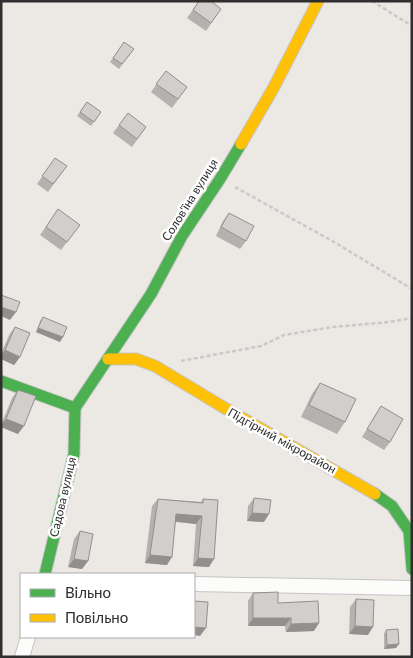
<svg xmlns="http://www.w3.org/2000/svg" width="413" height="658" viewBox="0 0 413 658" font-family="Lato,sans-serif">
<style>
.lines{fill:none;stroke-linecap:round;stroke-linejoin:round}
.street-casing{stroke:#c5c4c5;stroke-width:16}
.fast-casing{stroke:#c5c4c5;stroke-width:13}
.slow-casing{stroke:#c5c4c5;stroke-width:13}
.path{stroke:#c9c9c8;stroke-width:2.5;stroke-dasharray:4 2.5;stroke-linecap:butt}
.street{stroke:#fcfcfb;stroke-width:14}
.fast{stroke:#4caf50;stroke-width:11}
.slow{stroke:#ffc107;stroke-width:11}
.wall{fill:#b4b1af}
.shaded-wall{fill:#92908e}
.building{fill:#d1cecb;stroke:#92908e}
.labels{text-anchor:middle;stroke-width:5;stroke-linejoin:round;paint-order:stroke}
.street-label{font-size:12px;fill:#2e2e2e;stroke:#fff}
</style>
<rect width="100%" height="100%" fill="#ece8e4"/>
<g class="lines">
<g class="street-casing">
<g id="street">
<polyline points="194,584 412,588"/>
<polyline points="22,657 28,637"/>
</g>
</g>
<g class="fast-casing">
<g id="fast">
<polyline points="1,381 75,408 74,454 45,574"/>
<polyline points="75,408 151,294 182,236 220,179 241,144"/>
<polyline points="375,494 392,506 409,531 412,569"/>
</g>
</g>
<g class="slow-casing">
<g id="slow">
<polyline points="241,144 274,87 318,1"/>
<polyline points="108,359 136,359 155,366 223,407 375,494"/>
</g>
</g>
<g class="path">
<polyline points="372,1 412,26"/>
<polyline points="235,187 334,242 412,289"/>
<polyline points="181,361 261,346 284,335 333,327 389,322 412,318"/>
</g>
<use href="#street" class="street"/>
<use href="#fast" class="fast"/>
<use href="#slow" class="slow"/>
</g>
<g class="wall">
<polygon points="199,1 221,9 206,31 187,18"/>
<polygon points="124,42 134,49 119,69 110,62"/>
<polygon points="166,71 187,87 172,108 151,92"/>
<polygon points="87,102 101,112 91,126 77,116"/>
<polygon points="128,113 146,127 132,147 113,133"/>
<polygon points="55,158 67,166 48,192 37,184"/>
<polygon points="58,209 80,225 61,250 40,235"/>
<polygon points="229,213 246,241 240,249 216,236 223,221"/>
<polygon points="43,317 60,342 36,332 40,321"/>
<polygon points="15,327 20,357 14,365 1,359 1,354 9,335"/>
<polygon points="320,383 345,422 337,434 301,417 312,394"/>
<polygon points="18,390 18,434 1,427 1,425 12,398"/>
<polygon points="381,406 390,442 384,450 362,437"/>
<polygon points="254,498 264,522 247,521 248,506"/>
<polygon points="158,499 201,502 203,499 209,567 193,566 196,524 176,522 167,565 145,563 152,506"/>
<polygon points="80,531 88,561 82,569 68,567 74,539"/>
<polygon points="253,593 278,603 314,631 286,632 285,626 248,626 248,601"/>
<polygon points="356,599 368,635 349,634 350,607"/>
<polygon points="386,630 399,644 396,648 384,649 384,634"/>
</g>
<g class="shaded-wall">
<polygon points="1,307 16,312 10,320 1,316"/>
<polygon points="38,328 63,337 60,342 36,332"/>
<polygon points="5,350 20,357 14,365 1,359 1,356"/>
<polygon points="6,419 24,426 18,434 1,427 1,425"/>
<polygon points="252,513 269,514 264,522 247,521"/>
<polygon points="176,514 202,516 196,524 171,521"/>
<polygon points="150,555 172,557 167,565 145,563"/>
<polygon points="198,558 214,559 209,567 193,566"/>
<polygon points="74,559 88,561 82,569 68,567"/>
<polygon points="253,618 291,618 285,626 248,626"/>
<polygon points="319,623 314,631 286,632 291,624"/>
<polygon points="355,626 373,627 368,635 349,634"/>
<polygon points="194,627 206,628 200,636 194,635"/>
<polygon points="399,644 396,648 384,649 387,645"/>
</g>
<g class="building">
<polygon points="199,1 211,1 221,9 211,23 193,10"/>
<polygon points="124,42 134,49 122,64 113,58"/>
<polygon points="166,71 187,87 178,99 156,84"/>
<polygon points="87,102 101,112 94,122 80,112"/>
<polygon points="128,113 146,127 137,139 119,125"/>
<polygon points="55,158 67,166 53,184 42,176"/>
<polygon points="58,209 80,225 67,242 46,227"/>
<polygon points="229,213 254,226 246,241 221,227"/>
<polygon points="1,295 20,302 16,312 1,307"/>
<polygon points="43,317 67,327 63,337 38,328"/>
<polygon points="15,327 30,333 20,357 5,350"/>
<polygon points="320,383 356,399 345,422 309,405"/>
<polygon points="18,390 36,396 24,426 6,419"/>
<polygon points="381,406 403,419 390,442 367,429"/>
<polygon points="254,498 271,500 269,514 252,513"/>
<polygon points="158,499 203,503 203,499 218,500 214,559 198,558 202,516 176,514 172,557 150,555"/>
<polygon points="80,531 93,534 88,561 74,559"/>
<polygon points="278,592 278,603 318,601 319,623 291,624 291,618 253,618 253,593"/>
<polygon points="356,599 374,600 373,627 355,626"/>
<polygon points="194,601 208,602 206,628 194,627"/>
<polygon points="398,629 399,644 387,645 386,630"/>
</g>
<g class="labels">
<g class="street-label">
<text transform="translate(190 200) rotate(-58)" y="4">Солов'їна вулиця</text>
<text transform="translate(282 441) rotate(29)" y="4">Підгірний мікрорайон</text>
<text transform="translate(63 497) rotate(-77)" y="4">Садова вулиця</text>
</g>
</g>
<rect width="413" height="658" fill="none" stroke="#2e2e2e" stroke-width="5"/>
<rect x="20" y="573" width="175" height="65" fill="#ffffff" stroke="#ababab"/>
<rect x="30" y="589" width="25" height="8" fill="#4caf50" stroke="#ababab"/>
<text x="65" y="598" font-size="15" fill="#2e2e2e">Вільно</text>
<rect x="30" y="614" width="25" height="8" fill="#ffc107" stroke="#ababab"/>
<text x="65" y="623" font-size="15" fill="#2e2e2e">Повільно</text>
</svg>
